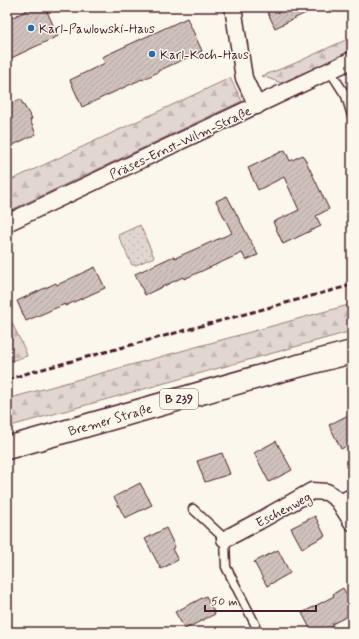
<svg xmlns="http://www.w3.org/2000/svg" width="359" height="639" viewBox="0 0 359 639" font-family="Mynerve,sans-serif">
<style>
.forest{fill:url(#forest-firs);stroke:#967b7e}
.park{fill:url(#park-dots);stroke:#967b7e}
.building{fill:url(#building-hatch);stroke:#4a1f2b}
.lines{fill:none;stroke-linecap:round;stroke-linejoin:round}
.lane-casing{stroke:#4a1f2b;stroke-width:11}
.street-casing{stroke:#4a1f2b;stroke-width:19}
.primary-casing{stroke:#4a1f2b;stroke-width:25}
.lane{stroke:#fbf7ec;stroke-width:8}
.street{stroke:#fbf7ec;stroke-width:16}
.primary{stroke:#fbf7ec;stroke-width:22}
.rail{stroke:#4a1f2b;stroke-width:3;stroke-dasharray:6 3;stroke-linecap:butt}
.poi-dot{fill:#1f6fb2;stroke:#fbf7ec;stroke-width:1.5}
.labels{text-anchor:middle;stroke-width:3;stroke-linejoin:round;paint-order:stroke}
.shield{fill:#fbf7ec;stroke:#7f6065;stroke-width:1}
.shield-label{font-size:12px;font-weight:bold;fill:#4a1f2b}
.poi-label{font-size:13px;fill:#4a1f2b;stroke:#fbf7ec;text-anchor:start}
.street-label{font-size:13px;fill:#4a1f2b;stroke:#fbf7ec}
</style>
<defs>
<pattern id="forest-firs" width="22" height="20" patternUnits="userSpaceOnUse"><rect width="22" height="20" fill="#e2d7d0"/><path d="M5 1l3.5 6h-7zM16 11l3.5 6h-7z" fill="#c3b8b3"/></pattern>
<pattern id="park-dots" width="8" height="8" patternUnits="userSpaceOnUse"><rect width="8" height="8" fill="#e2d7d0"/><path d="M2 2h.1M6 6h.1" fill="none" stroke="#c3b8b3" stroke-width="1.8" stroke-linecap="round"/></pattern>
<pattern id="building-hatch" width="6" height="6" patternUnits="userSpaceOnUse"><rect width="6" height="6" fill="#cfc2bc"/><path d="M-1 1l2-2M0 6l6-6M5 7l2-2" fill="none" stroke="#b3a6a2"/></pattern>
</defs>
<rect width="100%" height="100%" fill="#fbf7ec"/>
<filter id="ink" filterUnits="userSpaceOnUse"><feTurbulence type="fractalNoise" baseFrequency=".025" numOctaves="2"/><feDisplacementMap in="SourceGraphic" scale="8" xChannelSelector="R" yChannelSelector="G"/><feConvolveMatrix kernelMatrix="1 2 1 2 8 2 1 2 1" color-interpolation-filters="sRGB"/></filter>
<g filter="url(#ink)">
<g class="forest">
<polygon points="352,37 352,51 281,83 262,76 291,65"/>
<polygon points="230,78 242,101 7,212 7,182"/>
<polygon points="352,304 352,331 7,427 7,399"/>
<polygon points="9,317 25,350 27,356 7,362 7,318"/>
</g>
<polygon class="park" points="140,225 154,257 136,265 132,265 118,235"/>
<g class="building">
<polygon points="34,7 45,7 58,36 7,60 7,20"/>
<polygon points="265,7 318,7 275,28"/>
<polygon points="187,18 202,51 158,71 158,72 142,80 142,79 82,107 70,80 105,63 102,57"/>
<polygon points="20,99 32,119 30,120 36,134 7,148 7,106"/>
<polygon points="285,150 290,161 303,155 329,209 316,216 321,226 283,244 273,222 299,210 284,177 258,190 248,168"/>
<polygon points="227,196 258,255 246,260 242,253 184,279 183,277 145,295 135,274 174,256 175,258 232,233 216,201"/>
<polygon points="95,267 105,288 65,306 65,304 26,321 17,301 56,283 57,285"/>
<polygon points="352,413 352,443 341,449 329,425"/>
<polygon points="276,441 292,470 269,482 254,453"/>
<polygon points="222,453 230,474 205,482 197,461"/>
<polygon points="140,483 152,505 125,518 114,497"/>
<polygon points="315,516 325,536 302,548 291,528"/>
<polygon points="166,528 175,547 172,549 178,560 161,569 145,539"/>
<polygon points="278,550 290,573 267,586 254,562"/>
<polygon points="343,588 352,605 352,614 332,624 333,626 322,632 312,632 302,613 334,596 333,594"/>
<polygon points="206,596 215,614 185,629 175,612"/>
</g>
<g class="lines">
<g class="lane-casing">
<g id="lane">
<polyline points="330,71 346,96 352,116"/>
<polyline points="338,500 352,492"/>
<polyline points="193,509 225,539 226,567 255,624"/>
</g>
</g>
<g class="street-casing">
<g id="street">
<polyline points="233,7 244,78 257,106"/>
<polyline points="7,223 352,60"/>
<polyline points="225,539 259,521 312,491 327,492 338,500 352,522"/>
</g>
</g>
<g class="primary-casing">
<polyline id="primary" points="7,448 279,371 352,352"/>
</g>
<use href="#lane" class="lane"/>
<use href="#street" class="street"/>
<use href="#primary" class="primary"/>
<polyline class="rail" points="7,380 28,373 352,285"/>
</g>
</g>
<g class="poi-dot">
<circle cx="31" cy="28" r="4"/>
<circle cx="152" cy="54" r="4"/>
</g>
<g class="labels">
<rect class="shield" x="160" y="389" width="38" height="20" rx="3"/>
<g class="shield-label">
<text x="179" y="403">B 239</text>
</g>
<g class="poi-label">
<text x="39" y="33">Karl-Pawlowski-Haus</text>
<text x="160" y="59">Karl-Koch-Haus</text>
</g>
<g class="street-label">
<text transform="translate(180 142) rotate(-25)" y="5">Präses-Ernst-Wilm-Straße</text>
<text transform="translate(110 419) rotate(-16)" y="5">Bremer Straße</text>
<text transform="translate(283 509) rotate(-28)" y="5">Eschenweg</text>
</g>
</g>
<rect width="359" height="639" fill="none" stroke="#fbf7ec" stroke-width="24"/>
<rect x="12" y="12" width="335" height="615" fill="none" stroke="#4a1f2b" stroke-width="1.5" filter="url(#ink)"/>
<path d="M205 605v6h111v-6" fill="none" stroke="#4a1f2b" stroke-width="2"/>
<text x="211" y="605" font-size="12" fill="#4a1f2b" stroke="#fbf7ec" stroke-width="3" paint-order="stroke">50 m</text>
</svg>
